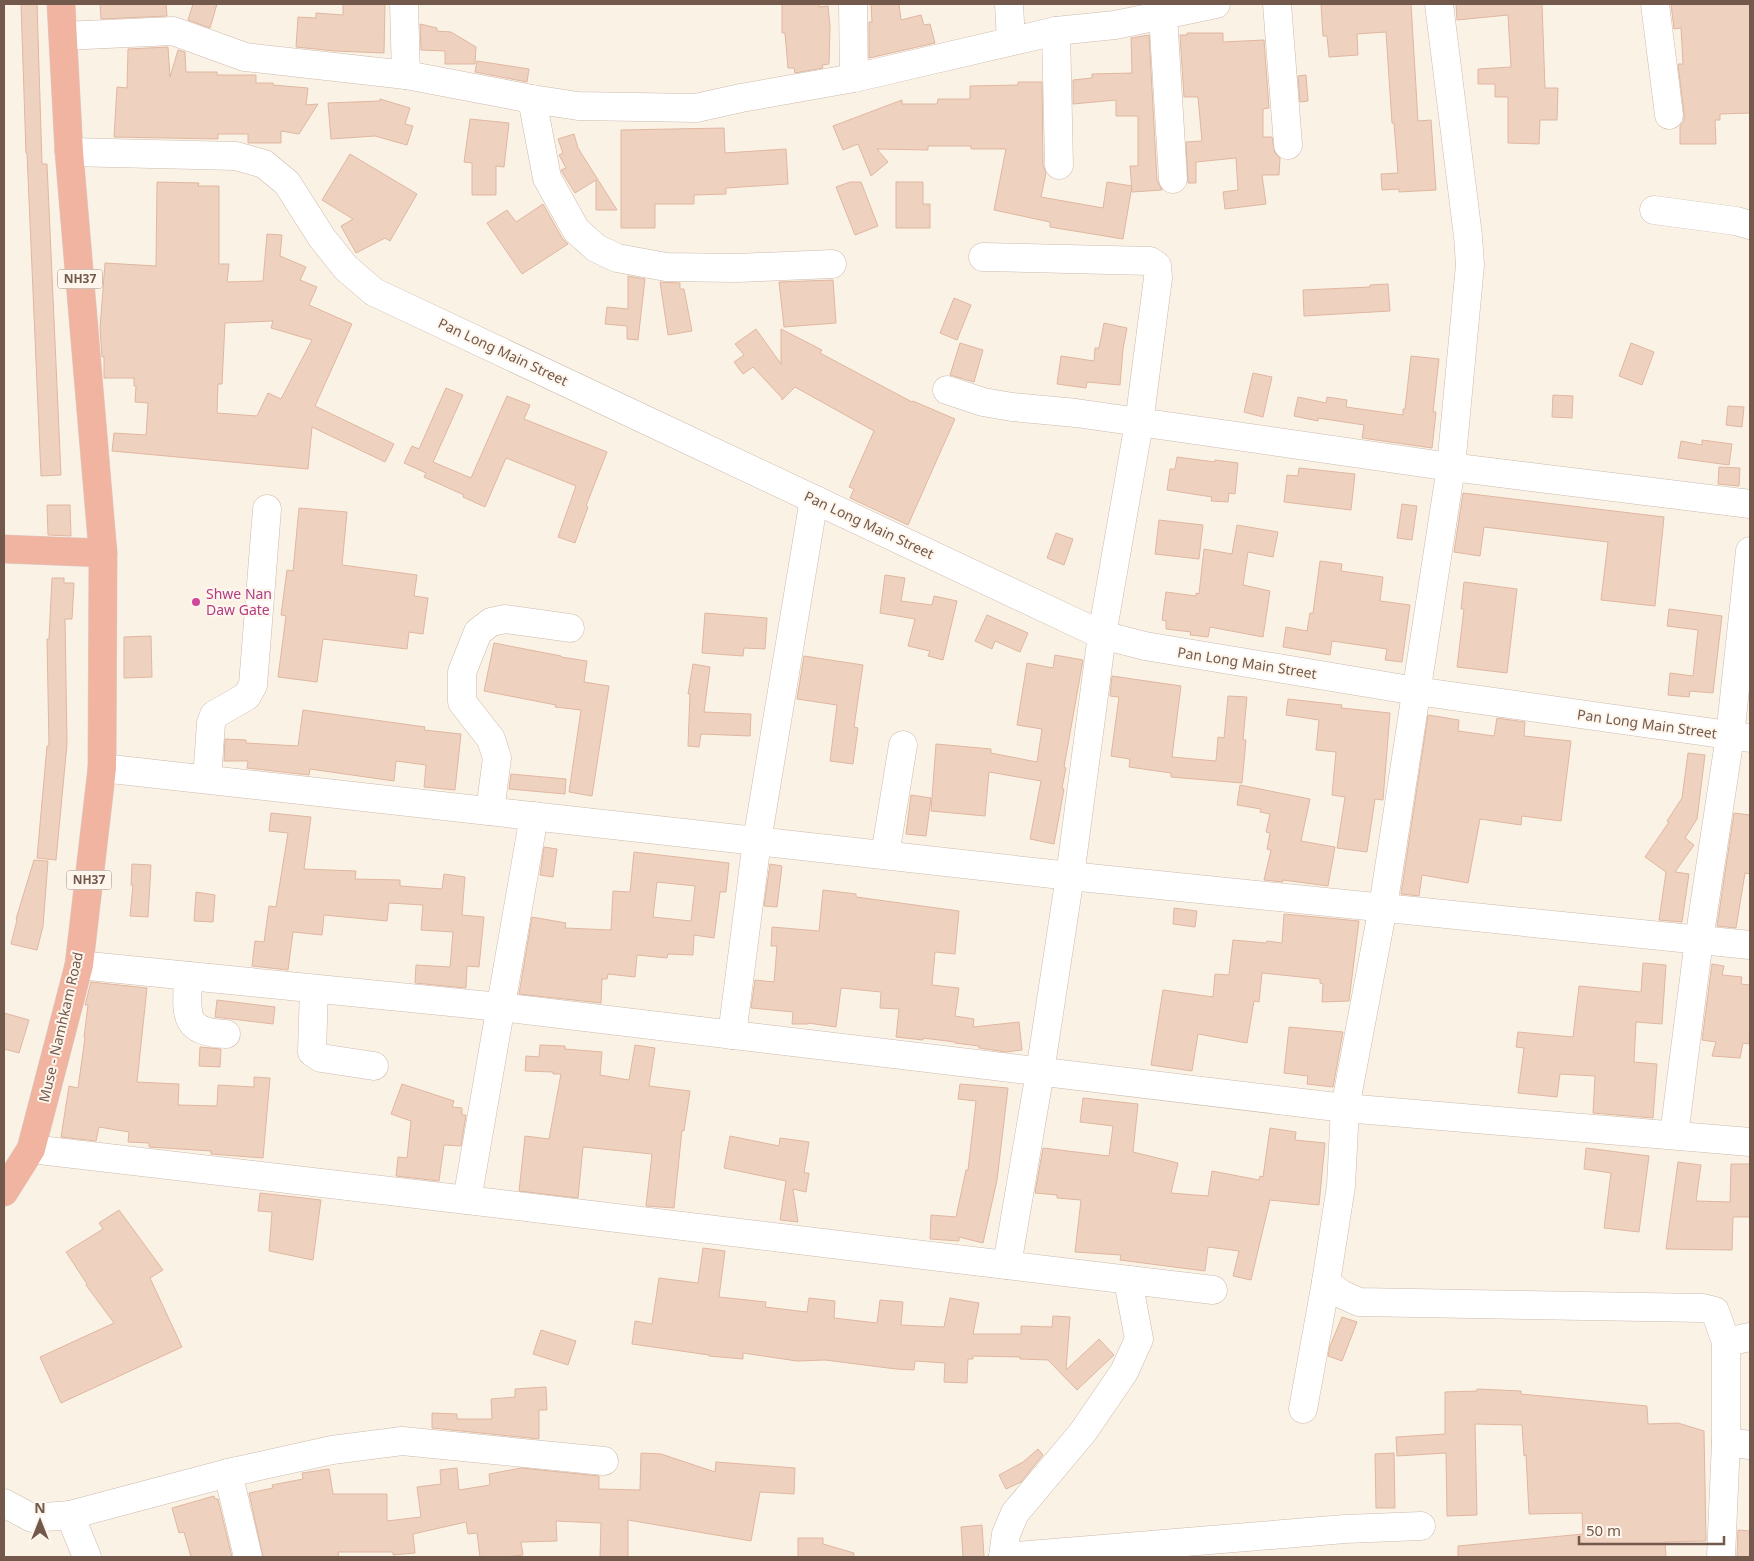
<svg xmlns="http://www.w3.org/2000/svg" width="1754" height="1561" viewBox="0 0 1754 1561" font-family="'Noto Sans',sans-serif">
<style>
.building{fill:#efd1bf;stroke:#e0b7a0;fill-rule:evenodd}
.lines{fill:none;stroke-linecap:round;stroke-linejoin:round}
.minor-casing{stroke:#ccbaad;stroke-width:29}
.highway-casing{stroke:#d8d1cd;stroke-width:29}
.minor{stroke:#fff;stroke-width:28}
.highway{stroke:#f1b4a0;stroke-width:28}
.hotel-dot{fill:#d1479c;stroke:#fef6ec;stroke-width:2}
.labels{text-anchor:middle;stroke-width:4;stroke-linejoin:round;paint-order:stroke}
.shield{fill:#fef6ec;stroke:#9d887c;stroke-width:1}
.shield-label{font-size:12px;font-weight:bold;fill:#73594c}
.street-label{font-size:14px;fill:#73594c;stroke:#fef6ec}
.hotel-label{font-size:14px;fill:#b23c85;stroke:#fef6ec;text-anchor:start}
</style>
<rect width="100%" height="100%" fill="#fbf2e6"/>
<g class="building">
<polygon points="21,4 37,4 42,164 47,164 61,475 41,476 27,153 26,153"/>
<polygon points="100,4 166,4 167,16 101,19"/>
<polygon points="193,4 217,4 210,28 188,20"/>
<polygon points="343,4 385,4 384,53 335,51 296,47 298,17 316,18 316,13 343,15"/>
<polygon points="782,4 819,4 820,7 828,6 830,26 829,64 822,65 823,68 795,73 794,68 788,68 785,33 782,33"/>
<polygon points="871,4 899,4 901,20 921,15 924,25 930,24 935,43 869,58 869,22 872,22"/>
<polygon points="1321,4 1411,4 1418,121 1431,120 1436,190 1399,192 1399,189 1382,190 1381,174 1398,173 1394,123 1392,123 1386,32 1357,34 1358,55 1329,57 1327,36 1323,36"/>
<polygon points="1456,4 1542,4 1545,88 1558,88 1557,120 1540,120 1539,144 1508,143 1508,97 1495,97 1495,84 1478,84 1478,69 1511,67 1508,15 1457,20"/>
<polygon points="1671,4 1750,4 1750,113 1720,114 1720,120 1715,120 1716,144 1680,144 1680,126 1684,121 1684,114 1678,64 1683,64 1681,28 1674,29"/>
<polygon points="420,24 437,28 437,31 451,32 476,47 475,64 445,64 445,51 421,50"/>
<polygon points="1187,33 1223,33 1223,42 1264,40 1269,108 1263,109 1263,137 1272,137 1275,153 1280,158 1279,175 1262,175 1266,204 1225,209 1223,192 1238,190 1236,158 1196,162 1196,183 1188,183 1186,142 1202,141 1198,97 1184,97 1180,35 1187,35"/>
<polygon points="1149,35 1157,180 1162,190 1132,192 1130,166 1138,166 1138,116 1116,116 1116,100 1073,104 1073,80 1092,78 1092,74 1132,73 1131,38"/>
<polygon points="168,47 170,77 178,50 185,52 186,72 217,72 217,75 256,75 256,83 273,83 273,85 308,88 306,105 318,104 299,134 281,131 281,143 248,143 248,134 218,134 218,139 114,137 117,87 127,88 128,49"/>
<polygon points="477,61 529,69 527,82 475,72"/>
<polygon points="1306,75 1308,101 1300,102 1298,76"/>
<polygon points="1018,82 1042,82 1043,165 1046,173 1041,197 1103,208 1107,182 1132,186 1123,239 1050,227 1050,222 994,210 1006,149 971,149 971,146 928,146 928,150 877,149 888,162 871,176 858,144 843,150 833,126 902,100 902,104 937,104 938,99 970,99 970,86 1018,85"/>
<polygon points="380,99 410,108 405,124 413,126 407,145 375,136 331,139 328,103 380,101"/>
<polygon points="470,119 509,123 504,167 496,166 496,195 472,195 472,163 464,162"/>
<polygon points="724,128 725,153 786,149 788,184 726,188 726,194 694,195 694,204 655,204 655,228 621,228 621,130"/>
<polygon points="574,134 578,148 617,210 596,210 596,180 575,193 562,172 561,170 566,168 559,155 563,153 558,139"/>
<polygon points="350,154 417,194 390,241 385,238 356,253 341,226 353,219 322,200"/>
<path d="M157,182L199,183L198,186H219V264H229L227,282L263,281L267,234L282,235L280,256L306,267L300,280L317,287L309,305L352,324L315,406L394,444L385,462L312,427L308,469L112,451L114,433L146,435L148,403L135,402L136,386H134V378H104V357H102L100,328L105,263L156,266ZM273,321L271,328L312,340L281,399L268,393L257,416L217,413L218,384H222L225,323Z"/>
<polygon points="850,182 861,182 878,226 855,235 836,187"/>
<polygon points="896,182 923,182 923,204 930,204 930,228 896,228"/>
<polygon points="543,204 562,238 568,244 522,274 487,223 507,210 516,222"/>
<polygon points="628,276 645,279 638,340 627,339 627,326 605,324 607,307 628,309"/>
<polygon points="833,280 836,323 784,327 779,282"/>
<polygon points="660,282 680,283 680,289 684,289 692,331 668,335"/>
<polygon points="1388,284 1390,311 1304,316 1303,290 1370,287 1370,285"/>
<polygon points="954,298 971,305 957,340 940,333"/>
<polygon points="1104,323 1127,328 1123,349 1120,385 1087,382 1086,388 1057,384 1061,356 1094,361 1095,348 1099,348"/>
<polygon points="756,329 781,364 781,329 822,350 820,353 912,402 913,401 955,419 908,525 850,498 854,489 849,487 874,431 795,387 782,400 782,398 753,367 743,374 734,362 744,355 735,344"/>
<polygon points="960,343 983,350 974,382 950,375"/>
<polygon points="1631,343 1654,352 1642,385 1619,376"/>
<polygon points="1411,356 1439,359 1433,412 1436,412 1432,448 1362,438 1364,425 1318,418 1318,421 1294,416 1298,397 1326,403 1327,397 1347,400 1346,407 1403,415 1403,409 1405,409"/>
<polygon points="1253,373 1272,377 1263,417 1244,412"/>
<polygon points="446,388 463,395 433,462 471,478 507,396 530,405 524,419 607,452 586,506 588,507 575,543 558,537 576,486 506,458 485,507 463,497 464,495 424,477 426,473 404,463 412,446 419,449"/>
<polygon points="1553,395 1573,396 1572,418 1552,417"/>
<polygon points="1728,406 1744,407 1742,427 1726,425"/>
<polygon points="1702,440 1732,444 1729,465 1678,458 1681,441 1702,445"/>
<polygon points="1177,457 1215,462 1215,460 1238,463 1235,494 1229,493 1228,502 1211,501 1212,497 1167,490 1170,469 1175,469"/>
<polygon points="1719,467 1740,468 1739,486 1718,484"/>
<polygon points="1299,468 1355,474 1351,510 1284,502 1287,475 1298,476"/>
<polygon points="1463,493 1664,517 1655,606 1601,600 1608,542 1484,527 1480,556 1454,552"/>
<polygon points="1402,504 1417,506 1412,540 1397,538"/>
<polygon points="47,505 70,505 71,536 48,535"/>
<polygon points="299,508 347,512 342,565 417,575 414,596 428,598 423,634 409,632 407,649 323,639 317,682 278,677 286,616 281,615 287,570 293,571"/>
<polygon points="1159,520 1203,525 1199,559 1155,554"/>
<polygon points="1237,525 1278,532 1273,557 1248,552 1243,585 1270,591 1263,637 1210,627 1208,637 1190,635 1191,632 1166,629 1166,621 1162,620 1166,592 1196,596 1196,593 1199,594 1204,549 1232,554"/>
<polygon points="1056,533 1073,539 1064,565 1047,558"/>
<polygon points="1320,561 1342,564 1341,571 1383,577 1380,601 1410,605 1402,662 1385,660 1387,649 1332,641 1330,655 1283,647 1286,627 1307,631 1310,613 1313,613"/>
<polygon points="885,575 905,578 901,601 932,605 934,596 957,601 943,660 928,656 930,651 908,646 915,619 880,613"/>
<polygon points="52,578 64,578 64,583 74,583 72,619 65,619 67,744 56,860 37,858 47,746 49,746 47,639 49,639"/>
<polygon points="1464,582 1517,589 1507,673 1457,667 1464,609 1461,609"/>
<polygon points="1669,609 1722,616 1713,693 1690,691 1689,697 1668,695 1670,673 1693,676 1698,630 1667,626"/>
<polygon points="705,613 767,618 765,649 744,648 743,656 702,653"/>
<polygon points="987,615 1028,633 1020,652 995,641 992,649 975,641"/>
<polygon points="151,636 152,677 124,678 124,637"/>
<polygon points="494,643 561,656 561,657 587,661 584,682 609,686 592,796 569,792 581,710 555,707 556,705 484,691"/>
<polygon points="1055,655 1083,660 1064,767 1066,768 1062,788 1064,789 1054,844 1030,839 1041,781 989,772 985,816 931,811 936,744 991,749 991,753 1037,762 1042,729 1017,725 1027,663 1053,668"/>
<polygon points="804,656 863,665 854,727 858,728 853,764 830,761 837,705 797,699"/>
<polygon points="693,664 710,667 704,712 751,714 750,736 701,734 699,747 688,746 690,694 688,694"/>
<polygon points="1112,676 1181,686 1172,757 1216,761 1218,737 1224,738 1228,696 1247,697 1243,740 1246,740 1242,783 1171,777 1171,773 1129,767 1130,759 1111,756 1119,697 1110,696"/>
<polygon points="1288,699 1342,705 1341,708 1390,713 1383,800 1375,799 1367,852 1337,848 1345,797 1332,795 1336,752 1316,750 1319,720 1286,715"/>
<polygon points="303,710 425,727 424,730 461,734 455,790 424,787 426,765 396,761 394,781 310,769 309,775 247,768 248,761 224,761 225,739 246,740 246,743 298,746"/>
<polygon points="1428,715 1459,720 1458,731 1494,736 1497,718 1525,722 1524,736 1571,741 1561,821 1522,816 1521,825 1480,819 1468,883 1422,875 1419,896 1401,894"/>
<polygon points="1688,753 1705,755 1697,819 1685,838 1694,845 1675,872 1689,874 1682,922 1659,920 1666,872 1645,857 1669,822 1667,821 1682,798"/>
<polygon points="511,774 566,779 565,794 509,789"/>
<polygon points="1240,785 1310,799 1301,841 1335,847 1328,886 1283,880 1283,882 1264,880 1271,850 1267,849 1270,833 1266,832 1270,814 1260,812 1261,809 1237,805"/>
<polygon points="911,795 931,798 926,836 906,834"/>
<polygon points="271,813 311,817 304,869 356,871 355,879 400,880 400,886 442,889 444,874 465,877 462,915 484,917 479,967 467,966 466,988 415,983 416,965 450,967 453,932 421,930 423,905 389,903 387,921 324,915 322,935 293,932 288,970 252,966 255,941 264,942 269,906 276,907 288,833 269,831"/>
<polygon points="1734,813 1750,815 1750,874 1745,873 1736,928 1717,926"/>
<polygon points="544,847 557,849 553,877 540,875"/>
<path d="M634,852L729,863L726,892H720L714,938L694,935L693,955L668,954L667,958L637,955L635,977L608,974L607,979H602L601,1003L519,994L532,917L566,923L565,928L611,930L613,891L630,892ZM657,882L695,886L691,921L653,917Z"/>
<polygon points="34,860 48,861 43,926 37,950 11,944 17,920 16,919"/>
<polygon points="132,864 151,865 148,917 130,916 133,885 131,885"/>
<polygon points="770,864 782,866 777,907 764,906"/>
<polygon points="823,890 856,894 856,897 959,911 955,954 935,952 932,985 959,988 955,1016 974,1019 973,1027 1019,1022 1022,1050 1006,1052 979,1048 979,1046 955,1043 955,1042 923,1038 923,1040 896,1037 899,1009 880,1008 881,992 841,988 836,1027 808,1023 808,1024 792,1024 793,1012 751,1008 755,980 774,982 777,946 771,946 772,927 819,931"/>
<polygon points="196,892 215,895 213,922 194,921"/>
<polygon points="1174,908 1197,911 1195,927 1173,924"/>
<polygon points="1284,914 1359,921 1349,1001 1322,1002 1323,984 1320,983 1320,979 1262,973 1259,1002 1254,1001 1247,1043 1198,1034 1192,1071 1151,1065 1163,990 1213,997 1215,974 1229,975 1233,940 1266,943 1267,941 1282,943"/>
<polygon points="1643,963 1666,965 1662,1024 1636,1022 1634,1062 1657,1064 1653,1118 1593,1113 1595,1076 1560,1074 1557,1097 1518,1093 1524,1048 1516,1047 1518,1032 1573,1037 1579,986 1641,992"/>
<polygon points="1712,964 1724,966 1722,975 1742,977 1741,984 1750,985 1750,1027 1749,1044 1743,1043 1740,1058 1712,1056 1716,1042 1702,1040"/>
<polygon points="91,982 147,988 137,1082 179,1084 178,1105 217,1106 218,1085 254,1087 254,1077 270,1078 263,1158 211,1154 211,1151 149,1147 149,1143 128,1142 129,1132 99,1127 96,1141 61,1137 69,1086 78,1088 85,1038 84,1037 88,1005 85,1005"/>
<polygon points="217,1000 275,1007 273,1024 215,1017"/>
<polygon points="4,1013 29,1020 19,1053 4,1049"/>
<polygon points="1289,1027 1343,1032 1333,1087 1307,1084 1308,1076 1284,1073"/>
<polygon points="540,1045 565,1046 565,1049 602,1052 600,1075 629,1080 635,1045 655,1048 649,1086 690,1091 684,1131 682,1130 674,1208 646,1206 652,1154 583,1147 578,1198 519,1191 525,1136 549,1139 561,1074 553,1074 553,1072 525,1071 526,1056 539,1057"/>
<polygon points="200,1047 221,1049 220,1067 199,1066"/>
<polygon points="402,1084 454,1101 452,1107 462,1108 462,1115 466,1115 461,1146 444,1145 439,1181 396,1176 398,1157 407,1158 411,1121 391,1114"/>
<polygon points="960,1084 1008,1088 997,1180 983,1243 959,1237 959,1241 930,1239 931,1215 956,1217 966,1170 968,1170 976,1101 958,1099"/>
<polygon points="1083,1098 1138,1104 1133,1152 1178,1163 1171,1193 1208,1196 1212,1171 1259,1180 1260,1176 1263,1177 1270,1128 1296,1132 1295,1140 1325,1143 1319,1205 1270,1200 1251,1280 1233,1276 1239,1251 1208,1247 1205,1271 1120,1260 1121,1255 1075,1252 1081,1200 1057,1198 1057,1195 1035,1193 1043,1148 1109,1156 1113,1126 1080,1122"/>
<polygon points="730,1136 779,1146 780,1138 809,1142 804,1173 809,1173 806,1192 793,1189 798,1222 780,1220 786,1181 724,1168"/>
<polygon points="1586,1148 1649,1156 1639,1232 1604,1228 1611,1173 1584,1169"/>
<polygon points="1678,1162 1701,1165 1696,1201 1730,1202 1731,1164 1750,1164 1750,1217 1733,1217 1732,1250 1666,1249"/>
<polygon points="260,1193 321,1200 313,1260 269,1251 272,1212 258,1211"/>
<polygon points="119,1210 163,1270 150,1278 182,1347 61,1403 40,1357 114,1323 86,1285 87,1284 66,1252 103,1229 99,1223"/>
<polygon points="703,1248 725,1251 719,1297 766,1302 765,1307 807,1312 809,1298 835,1301 834,1318 877,1323 880,1300 903,1302 901,1325 944,1327 950,1298 979,1303 973,1334 1021,1334 1021,1326 1052,1327 1053,1316 1070,1317 1066,1370 1099,1339 1114,1355 1077,1390 1048,1360 1020,1359 1020,1357 973,1356 973,1359 968,1359 967,1383 944,1382 945,1363 915,1361 914,1370 896,1369 825,1360 797,1361 743,1353 743,1359 709,1356 709,1355 632,1344 635,1321 652,1324 659,1278 698,1283"/>
<polygon points="1342,1317 1357,1322 1342,1361 1328,1356 1330,1346"/>
<polygon points="541,1330 576,1341 568,1365 533,1354"/>
<polygon points="546,1387 547,1410 539,1410 539,1439 432,1428 432,1413 457,1414 457,1419 492,1419 491,1399 515,1397 515,1389"/>
<polygon points="1477,1389 1521,1391 1521,1394 1647,1406 1648,1424 1678,1423 1704,1431 1706,1541 1665,1542 1666,1557 1458,1557 1458,1546 1583,1534 1582,1513 1529,1514 1526,1455 1524,1456 1522,1425 1475,1424 1477,1515 1447,1516 1446,1453 1397,1456 1396,1437 1445,1434 1445,1392 1477,1391"/>
<polygon points="1038,1449 1043,1455 1021,1482 1006,1489 999,1475 1023,1462"/>
<polygon points="641,1453 661,1454 715,1472 716,1462 795,1468 794,1494 760,1492 751,1541 628,1520 628,1557 600,1557 601,1523 556,1521 557,1541 521,1542 523,1555 506,1557 480,1557 477,1533 468,1534 466,1522 413,1534 415,1553 393,1555 393,1552 338,1552 339,1557 263,1557 249,1493 273,1488 272,1485 303,1479 302,1473 329,1469 333,1494 387,1494 387,1521 421,1517 417,1487 441,1484 440,1470 457,1468 459,1490 490,1485 489,1474 521,1468 599,1476 599,1489 640,1490"/>
<polygon points="1394,1453 1395,1508 1376,1508 1375,1454"/>
<polygon points="214,1496 215,1499 218,1499 232,1557 191,1557 184,1532 179,1533 172,1508"/>
<polygon points="982,1525 984,1557 963,1557 961,1527"/>
<polygon points="1738,1530 1750,1531 1750,1557 1737,1557"/>
<polygon points="798,1538 823,1538 823,1544 854,1553 854,1557 798,1557"/>
</g>
<g class="lines">
<g class="minor-casing">
<g id="minor">
<polyline points="404,4 406,75"/>
<polyline points="853,4 854,78"/>
<polyline points="1009,4 1011,41"/>
<polyline points="1277,4 1288,145"/>
<polyline points="1439,4 1468,236 1470,265 1451,467 1383,907 1345,1108 1341,1186 1326,1282 1341,1294 1359,1302 1703,1308 1715,1311 1726,1342 1726,1442 1721,1557"/>
<polyline points="1655,4 1669,115"/>
<polyline points="1163,15 1173,179"/>
<polyline points="1056,31 1059,165"/>
<polyline points="63,36 173,31 245,57 406,75 532,99 578,106 696,108 741,98 854,78 1056,31 1115,25 1216,4"/>
<polyline points="532,99 547,178 576,230 596,248 617,258 666,267 737,268 832,264"/>
<polyline points="69,152 236,156 264,164 287,183 322,238 346,268 374,292 1102,635 1145,646 1416,691 1750,738"/>
<polyline points="1654,210 1736,221 1750,225"/>
<polyline points="983,257 1150,261 1157,266 1158,278 1139,423 1102,635 1070,876 1040,1072 1007,1265"/>
<polyline points="947,390 983,402 1012,407 1076,413 1451,467 1750,504"/>
<polyline points="102,768 1070,876 1750,945"/>
<polyline points="207,779 211,723 214,715 247,696 253,685 267,509"/>
<polyline points="490,811 497,758 491,739 462,702 462,672 478,632 491,622 505,619 570,628"/>
<polyline points="885,855 903,745"/>
<polyline points="79,965 500,1007 1345,1108 1750,1142"/>
<path d="M188,976C187,1013 181,1032 226,1034"/>
<polyline points="314,989 312,1052 321,1058 374,1066"/>
<polyline points="732,1035 757,841 814,499"/>
<polyline points="1674,1135 1699,940 1730,736 1750,551"/>
<polyline points="31,1149 467,1200 1213,1290"/>
<polyline points="467,1200 534,816"/>
<polyline points="1726,1342 1750,1337"/>
<polyline points="1303,1409 1326,1282"/>
<polyline points="1726,1442 1750,1445"/>
<polyline points="228,1473 248,1557"/>
<polyline points="4,1503 32,1518 70,1515 228,1473 332,1450 402,1441 604,1461"/>
<polyline points="70,1515 87,1557"/>
<polyline points="1003,1557 1345,1529 1421,1526"/>
<polyline points="1003,1557 1006,1534 1015,1513 1083,1432 1124,1372 1139,1339 1128,1280"/>
</g>
</g>
<g class="highway-casing">
<g id="highway">
<polyline points="4,549 103,553"/>
<polyline points="4,1192 31,1149 79,965 102,768 103,553 69,152 61,4"/>
</g>
</g>
<use href="#minor" class="minor"/>
<use href="#highway" class="highway"/>
</g>
<circle class="hotel-dot" cx="196" cy="602" r="5"/>
<g class="labels">
<g class="shield">
<rect x="57.5" y="269.5" width="45" height="19" rx="4"/>
<rect x="66.5" y="870.5" width="45" height="19" rx="4"/>
</g>
<g class="shield-label">
<text x="80" y="283">NH37</text>
<text x="89" y="884">NH37</text>
</g>
<g class="street-label">
<text transform="translate(503 352) rotate(25)" y="5">Pan Long Main Street</text>
<text transform="translate(869 525) rotate(25)" y="5">Pan Long Main Street</text>
<text transform="translate(1247 663) rotate(9)" y="5">Pan Long Main Street</text>
<text transform="translate(1647 724) rotate(8)" y="5">Pan Long Main Street</text>
<text transform="translate(61 1027) rotate(-77)" y="5">Muse - Namhkam Road</text>
</g>
<g class="hotel-label">
<text x="206" y="599">Shwe Nan<tspan x="206" dy="16">Daw Gate</tspan></text>
</g>
</g>
<rect width="1754" height="1561" fill="none" stroke="#73594c" stroke-width="10"/>
<g transform="translate(40 1521)" stroke="#fef6ec" stroke-width="4" paint-order="stroke">
<path d="M0-4L9 19L0 12L-9 19Z" fill="#73594c"/>
<text y="-8" font-size="14" font-weight="bold" text-anchor="middle" fill="#73594c">N</text>
</g>
<path d="M1579 1536v8h145v-8" fill="none" stroke="#73594c" stroke-width="2.5"/>
<text x="1586" y="1536" font-size="15" fill="#73594c" stroke="#fef6ec" stroke-width="4" paint-order="stroke">50 m</text>
</svg>
